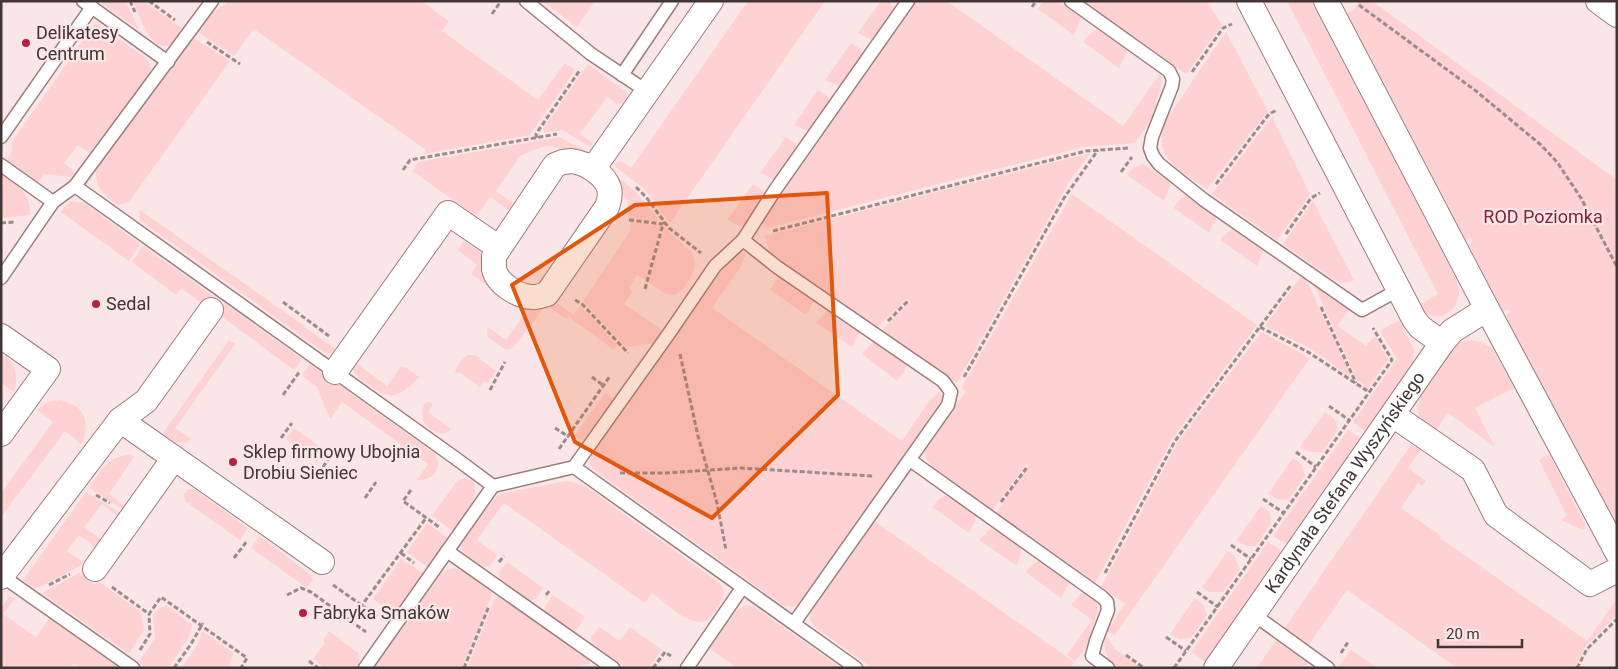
<svg xmlns="http://www.w3.org/2000/svg" width="1618" height="669" viewBox="0 0 1618 669" font-family="Roboto,sans-serif">
<style>
.green{fill:#fed1d2}
.lines{fill:none;stroke-linecap:round;stroke-linejoin:round}
.lane-casing{stroke:#9b7d7e;stroke-width:15}
.street-casing{stroke:#9b7d7e;stroke-width:26}
.path{stroke:#9c8b8b;stroke-width:3;stroke-dasharray:5 2.5;stroke-linecap:butt}
.lane{stroke:#fff;stroke-width:12}
.street{stroke:#fff;stroke-width:24}
.marked{fill:#e0570e;fill-opacity:0.2;stroke:#e0570e;stroke-width:4;stroke-linejoin:round}
.poi-dot{fill:#b42240;stroke:#fbe6e7;stroke-width:2}
.labels{text-anchor:middle;stroke-width:4.5;stroke-linejoin:round;paint-order:stroke}
.poi-label{font-size:18px;fill:#423535;stroke:#fbe6e7;text-anchor:start}
.park-label{font-size:18px;fill:#862233;stroke:#fbe6e7}
.street-label{font-size:18px;fill:#423535;stroke:#fbe6e7}
</style>
<rect width="100%" height="100%" fill="#fbe6e7"/>
<g class="green">
<polygon points="99,1 126,1 139,30"/>
<path d="M133,1H144L183,29C180,33 176,41 171,44C151,55 139,14 133,1Z"/>
<polygon points="230,1 421,1 449,21 442,31 538,100 565,63 575,70 530,135 424,154 426,150 254,29 234,56 198,32 213,12"/>
<polygon points="542,1 595,1 577,27"/>
<polygon points="748,1 825,1 670,223 644,189 615,166 614,163 621,161 631,168"/>
<polygon points="881,1 889,1 894,9 872,40 858,33"/>
<polygon points="916,1 947,1 1123,126 1160,74 1162,80 1152,119 1135,143 1083,147 763,229 765,213"/>
<polygon points="1045,1 1058,1 1081,17 1074,35 1038,9 1041,4"/>
<polygon points="1084,1 1207,1 1222,25 1186,74"/>
<path d="M1287,1H1311L1453,273C1455,278 1459,283 1459,289C1461,313 1432,328 1419,305L1438,294Z"/>
<polygon points="1360,1 1372,1 1617,180 1617,529 1505,315 1510,312 1508,309 1502,312 1469,244 1473,241 1471,238 1466,240 1347,13 1353,10"/>
<path d="M95,23L145,57C152,66 153,71 146,80L89,153L78,145L64,163L75,172L71,177L44,174L38,183L6,159L11,155L12,142Z"/>
<polygon points="1097,29 1128,50 1119,68 1083,42 1089,35"/>
<path d="M1226,32L1268,111L1207,189C1183,172 1152,159 1164,123Z"/>
<path d="M194,38L230,61L129,202L118,205C104,195 93,187 97,167Z"/>
<polygon points="851,43 860,49 863,54 840,86 825,80"/>
<polygon points="588,64 626,92 627,98 623,103 617,104 607,97 580,134 593,143 591,147 562,130 544,133 543,129"/>
<polygon points="818,90 828,97 830,101 809,131 794,125"/>
<polygon points="1272,117 1310,194 1277,240 1212,194"/>
<polygon points="559,137 588,152 581,154 552,146 542,147 531,151 520,156 496,191 513,203 509,210 490,197 476,216 412,171 418,162"/>
<polygon points="786,137 796,144 798,149 776,180 760,173"/>
<polygon points="1090,153 1069,182 957,383 881,331 911,301 907,299 877,328 771,254 764,236"/>
<polygon points="1144,164 1171,183 1164,201 1127,175 1133,168"/>
<polygon points="611,172 635,191 658,219 659,222 629,219 628,201 609,176"/>
<path d="M1,174C17,186 31,192 30,215L1,218Z"/>
<polygon points="753,184 759,187 766,195 743,227 727,220"/>
<path d="M1072,194L1257,325L1172,439L1095,583L996,513L1029,465L1026,464L992,511C978,501 922,469 925,451C928,437 956,405 966,391L962,387Z"/>
<polygon points="1187,194 1217,217 1209,233 1174,208 1178,201"/>
<polygon points="72,201 84,203 140,244 129,261 61,212 67,204"/>
<path d="M1313,201L1354,280C1347,284 1341,283 1333,279L1283,244Z"/>
<polygon points="140,210 303,325 303,326 339,351 331,353 324,352 140,220"/>
<polygon points="630,222 661,225 646,280 637,275 629,288 633,291 624,304 663,331 655,343 626,347 583,301 631,230"/>
<path d="M664,226C678,244 707,253 689,280C685,286 681,292 675,295L666,294L648,282Z"/>
<polygon points="1233,228 1264,249 1257,266 1220,240 1223,236"/>
<polygon points="464,241 480,252 490,278 488,286 471,274 477,265 458,250"/>
<polygon points="143,246 213,296 206,306 181,288 176,295 132,262"/>
<path d="M739,252L746,253L740,268L712,308L902,441L929,401L940,391C943,397 941,403 938,408L800,604L794,607L784,606L601,475L589,464L591,455L729,260Z"/>
<polygon points="781,275 815,299 806,315 770,290 776,281"/>
<polygon points="1301,276 1306,279 1351,376 1347,375 1308,347 1265,326"/>
<polygon points="1314,285 1349,310 1337,326 1366,346 1375,336 1388,359 1368,388 1357,380"/>
<polygon points="224,303 302,359 294,370 217,313"/>
<polygon points="513,303 528,305 557,303 574,315 580,306 617,345 614,350 569,317 567,319 550,308 543,309 513,348 506,350 489,338 487,334 488,327 506,340 526,312"/>
<polygon points="829,309 860,331 852,347 816,323"/>
<polygon points="1399,320 1414,349 1413,362 1365,431 1353,422 1397,359 1380,331"/>
<polygon points="1261,332 1310,358 1114,636 1107,631 1125,604 1101,587 1178,442"/>
<polygon points="229,340 235,344 175,428 191,439 185,443 175,442 163,433"/>
<path d="M1469,340L1481,342L1492,348L1514,388L1475,408L1495,447L1448,413L1434,432C1429,428 1423,424 1420,418C1409,399 1443,363 1453,347L1459,342Z"/>
<polygon points="874,341 907,364 904,371 897,381 862,354"/>
<path d="M1,354C17,361 18,378 14,392L1,383Z"/>
<path d="M468,355H475L496,371L488,382L486,383L483,382L480,387L459,372L457,374L455,372C456,366 463,358 468,355Z"/>
<path d="M356,363L387,386L401,366L403,368L404,366L419,377C399,397 393,402 369,385C362,380 356,377 353,368Z"/>
<path d="M310,364L435,454C445,468 432,482 417,480L428,464L342,402L331,418L328,415L317,387L302,376Z"/>
<polygon points="605,393 614,399 583,441 574,436"/>
<path d="M60,400C86,406 90,421 82,445L65,431L1,517V493L53,422L37,410C44,403 50,401 60,400Z"/>
<path d="M429,402L433,403L428,412L451,429L447,433C430,435 416,420 425,403Z"/>
<path d="M1325,412C1348,425 1333,436 1322,452C1313,453 1308,452 1300,447Z"/>
<polygon points="294,428 326,451 317,463 286,439"/>
<polygon points="1348,430 1360,438 1287,544 1273,536"/>
<polygon points="1411,445 1421,450 1408,468 1426,481 1422,486 1418,483 1401,508 1441,536 1440,538 1587,641 1617,599 1617,615 1585,647 1574,668 1457,668 1347,590 1308,646 1284,629"/>
<polygon points="1549,454 1585,525 1585,528 1582,530 1561,520 1567,516 1539,460"/>
<path d="M125,455H130L134,457L109,494L125,506L123,509L89,488C100,473 105,459 125,455Z"/>
<polygon points="1293,458 1302,465 1305,476 1288,500 1277,499 1268,494"/>
<path d="M461,479H468L473,481C481,499 462,517 453,531L432,516L457,481Z"/>
<path d="M566,481L581,484L588,488L722,585C728,599 716,610 707,621C687,626 667,604 652,593L645,603L504,503L477,540L497,555L490,566L483,567L464,553L461,546L464,539L495,498L499,494Z"/>
<polygon points="188,489 194,489 248,528 240,540 185,501 184,495"/>
<polygon points="86,492 122,514 119,517 102,504 84,527 102,540 96,548 79,535 67,551 83,562 80,566 42,586 34,588 23,580"/>
<polygon points="945,496 949,496 976,516 975,522 969,533 932,507 939,499"/>
<polygon points="1261,506 1270,513 1271,523 1256,546 1247,546 1236,541"/>
<polygon points="874,521 1074,662 1071,668 872,668 815,627 810,620 811,610"/>
<polygon points="427,523 448,538 427,567 407,552"/>
<polygon points="996,529 1021,546 1020,558 1016,565 979,540 989,530"/>
<polygon points="259,536 310,574 313,580 307,588 251,548"/>
<polygon points="1268,542 1282,551 1205,662 1191,652"/>
<polygon points="1228,551 1234,555 1240,569 1223,592 1210,592 1202,587"/>
<polygon points="401,559 423,573 396,611 390,612 373,599"/>
<polygon points="1040,560 1070,581 1061,598 1026,572 1032,565"/>
<polygon points="507,562 543,588 536,599 530,600 499,578 499,573"/>
<polygon points="455,568 465,571 492,590 491,597 462,668 374,668 440,575 447,570"/>
<polygon points="79,573 95,585 98,581 141,612 144,630 129,654 42,593"/>
<polygon points="1086,592 1096,600 1098,610 1085,649 1075,661 1067,655 1092,620 1071,605 1081,594"/>
<polygon points="553,595 585,617 575,632 546,612 545,606"/>
<polygon points="500,596 589,659 590,664 562,668 467,668 495,598"/>
<polygon points="9,597 15,598 3,614 36,637 50,617 118,665 116,668 81,668 74,663 71,668 1,668 1,608"/>
<polygon points="1195,598 1204,606 1207,615 1191,638 1179,639 1170,634"/>
<polygon points="746,605 755,607 841,668 737,668 709,648 736,611"/>
<polygon points="167,606 192,625 188,638 168,668 146,668 139,662 155,638 153,615 159,608"/>
<polygon points="599,627 620,641 630,627 662,650 648,668 626,668 592,643 591,638"/>
<polygon points="202,631 233,653 229,668 182,668 198,644"/>
<polygon points="329,631 358,653 360,661 356,668 325,668 313,659 325,643 323,641"/>
<path d="M1105,635L1115,649L1141,668C1135,668 1127,669 1121,668C1106,664 1103,649 1105,635Z"/>
<polygon points="1276,640 1310,664 1297,668 1257,668"/>
<polygon points="1351,650 1377,668 1339,668 1338,667"/>
</g>
<g class="lines">
<g class="lane-casing">
<g id="lane">
<polyline points="83,1 168,62"/>
<polyline points="526,1 591,54 648,92"/>
<polyline points="1071,1 1169,71 1173,79 1172,86 1152,137 1150,148 1153,156 1159,164 1204,200 1362,310 1398,290"/>
<polyline points="622,75 672,1"/>
<polyline points="1,137 92,7"/>
<polyline points="1,165 53,202"/>
<polyline points="75,186 458,460 493,486 574,467 670,332 715,266 743,240 775,190 908,1"/>
<polyline points="743,240 777,267 943,381 951,392 948,405 794,623"/>
<polyline points="1,278 53,202 75,186 212,1"/>
<polyline points="910,460 1102,597 1107,602 1108,610 1096,641 1092,656 1108,668"/>
<polyline points="574,467 856,668"/>
<polyline points="447,551 613,668"/>
<polyline points="2,576 133,668"/>
<polyline points="1253,614 1328,668"/>
<polyline points="365,668 493,486"/>
<polyline points="687,668 742,588"/>
</g>
</g>
<g class="street-casing">
<g id="street">
<polyline points="1249,1 1414,319 1420,327 1442,343"/>
<polyline points="1326,1 1487,309 1617,552"/>
<polyline points="1598,1 1617,15"/>
<path d="M572,161C585,163 604,173 609,188C611,194 609,201 607,207L547,294C543,295 539,297 535,297C520,298 497,284 494,269C494,265 494,260 494,256L555,165L563,162Z"/>
<polyline points="593,169 711,1"/>
<polyline points="1,336 48,369 1,434"/>
<polyline points="335,372 448,213 499,248"/>
<polyline points="1393,415 1473,470 1496,515 1590,584 1617,570"/>
<polyline points="120,420 322,562"/>
<polyline points="95,569 174,458"/>
<polyline points="1,577 120,420 146,401 211,310"/>
<path id="s1" d="M1216,668L1442,343L1452,331L1487,309"/>
</g>
</g>
<g class="path">
<polyline points="130,1 135,12"/>
<polyline points="149,1 175,20"/>
<polyline points="1359,5 1476,91 1541,145 1557,162 1581,198 1617,267"/>
<polyline points="1032,7 1036,1"/>
<polyline points="492,14 501,1"/>
<polyline points="207,42 240,64"/>
<polyline points="1192,72 1223,28 1232,24"/>
<polyline points="537,138 536,134 580,70"/>
<polyline points="403,170 410,160 557,134"/>
<polyline points="1121,172 1132,157"/>
<polyline points="1216,184 1269,114 1277,110"/>
<polyline points="636,187 646,197 669,228 701,253"/>
<polyline points="629,220 663,224"/>
<polyline points="1,223 14,222"/>
<polyline points="773,231 1086,151 1129,148"/>
<polyline points="1286,234 1311,198 1320,193"/>
<polyline points="645,289 663,224 665,222"/>
<polyline points="575,300 582,304 628,353"/>
<polyline points="283,302 329,336"/>
<polyline points="1321,307 1356,383"/>
<polyline points="888,321 909,300"/>
<polyline points="1260,327 1308,352 1369,392"/>
<polyline points="680,354 698,436 717,503 726,550"/>
<polyline points="592,377 604,386"/>
<polyline points="964,377 1064,198 1098,150"/>
<polyline points="490,390 505,362"/>
<polyline points="283,395 300,371"/>
<polyline points="1329,406 1349,420"/>
<polyline points="555,428 569,437"/>
<polyline points="281,438 292,423"/>
<polyline points="559,449 610,376"/>
<polyline points="1296,452 1316,467"/>
<polyline points="323,467 333,452"/>
<polyline points="620,473 665,473 741,468 873,476"/>
<polyline points="411,490 403,501 439,527"/>
<polyline points="96,495 110,503"/>
<polyline points="365,498 376,482"/>
<polyline points="1263,499 1284,513"/>
<polyline points="1001,502 1028,466"/>
<polyline points="1231,545 1251,559"/>
<polyline points="401,553 414,563"/>
<polyline points="234,558 247,541"/>
<polyline points="499,562 504,556"/>
<polyline points="1105,573 1175,441 1291,285"/>
<polyline points="49,585 70,574"/>
<polyline points="333,585 377,616"/>
<polyline points="112,587 149,614 161,597 247,658 241,668"/>
<polyline points="1197,592 1218,607"/>
<polyline points="287,595 301,588 311,592 366,632"/>
<polyline points="546,595 550,590"/>
<polyline points="351,620 426,518"/>
<polyline points="1166,637 1186,651"/>
<polyline points="140,650 150,634 149,614"/>
<polyline points="1341,653 1348,642"/>
<polyline points="1126,655 1144,668"/>
<polyline points="309,661 318,668"/>
<polyline points="174,668 191,644 203,623"/>
<polyline points="464,668 489,606"/>
<polyline points="653,668 665,652 671,656"/>
<polyline points="1174,668 1392,360 1373,328"/>
<polyline points="1577,668 1587,649 1617,619"/>
</g>
<use href="#lane" class="lane"/>
<use href="#street" class="street"/>
</g>
<path class="marked" d="M827,193L838,395L712,518L575,442L512,285L635,205Z"/>
<g class="poi-dot">
<circle cx="26" cy="43" r="5"/>
<circle cx="96" cy="304" r="5"/>
<circle cx="233" cy="462" r="5"/>
<circle cx="303" cy="613" r="5"/>
</g>
<g class="labels">
<g class="poi-label">
<text x="36" y="39">Delikatesy<tspan x="36" dy="21">Centrum</tspan></text>
<text x="106" y="310">Sedal</text>
<text x="243" y="458">Sklep firmowy Ubojnia<tspan x="243" dy="21">Drobiu Sieniec</tspan></text>
<text x="313" y="619">Fabryka Smaków</text>
</g>
<g class="park-label">
<text x="1543" y="223">ROD Poziomka</text>
</g>
<g class="street-label">
<text dy="6" stroke="none"><textPath href="#s1" startOffset="226">Kardynała Stefana Wyszyńskiego</textPath></text>
</g>
</g>
<rect width="1618" height="669" fill="none" stroke="#423535" stroke-width="5"/>
<path d="M1438 639v8h84v-8" fill="none" stroke="#423535" stroke-width="2.5"/>
<text x="1446" y="639" font-size="15" fill="#423535" stroke="#fbe6e7" stroke-width="4" paint-order="stroke">20 m</text>
</svg>
